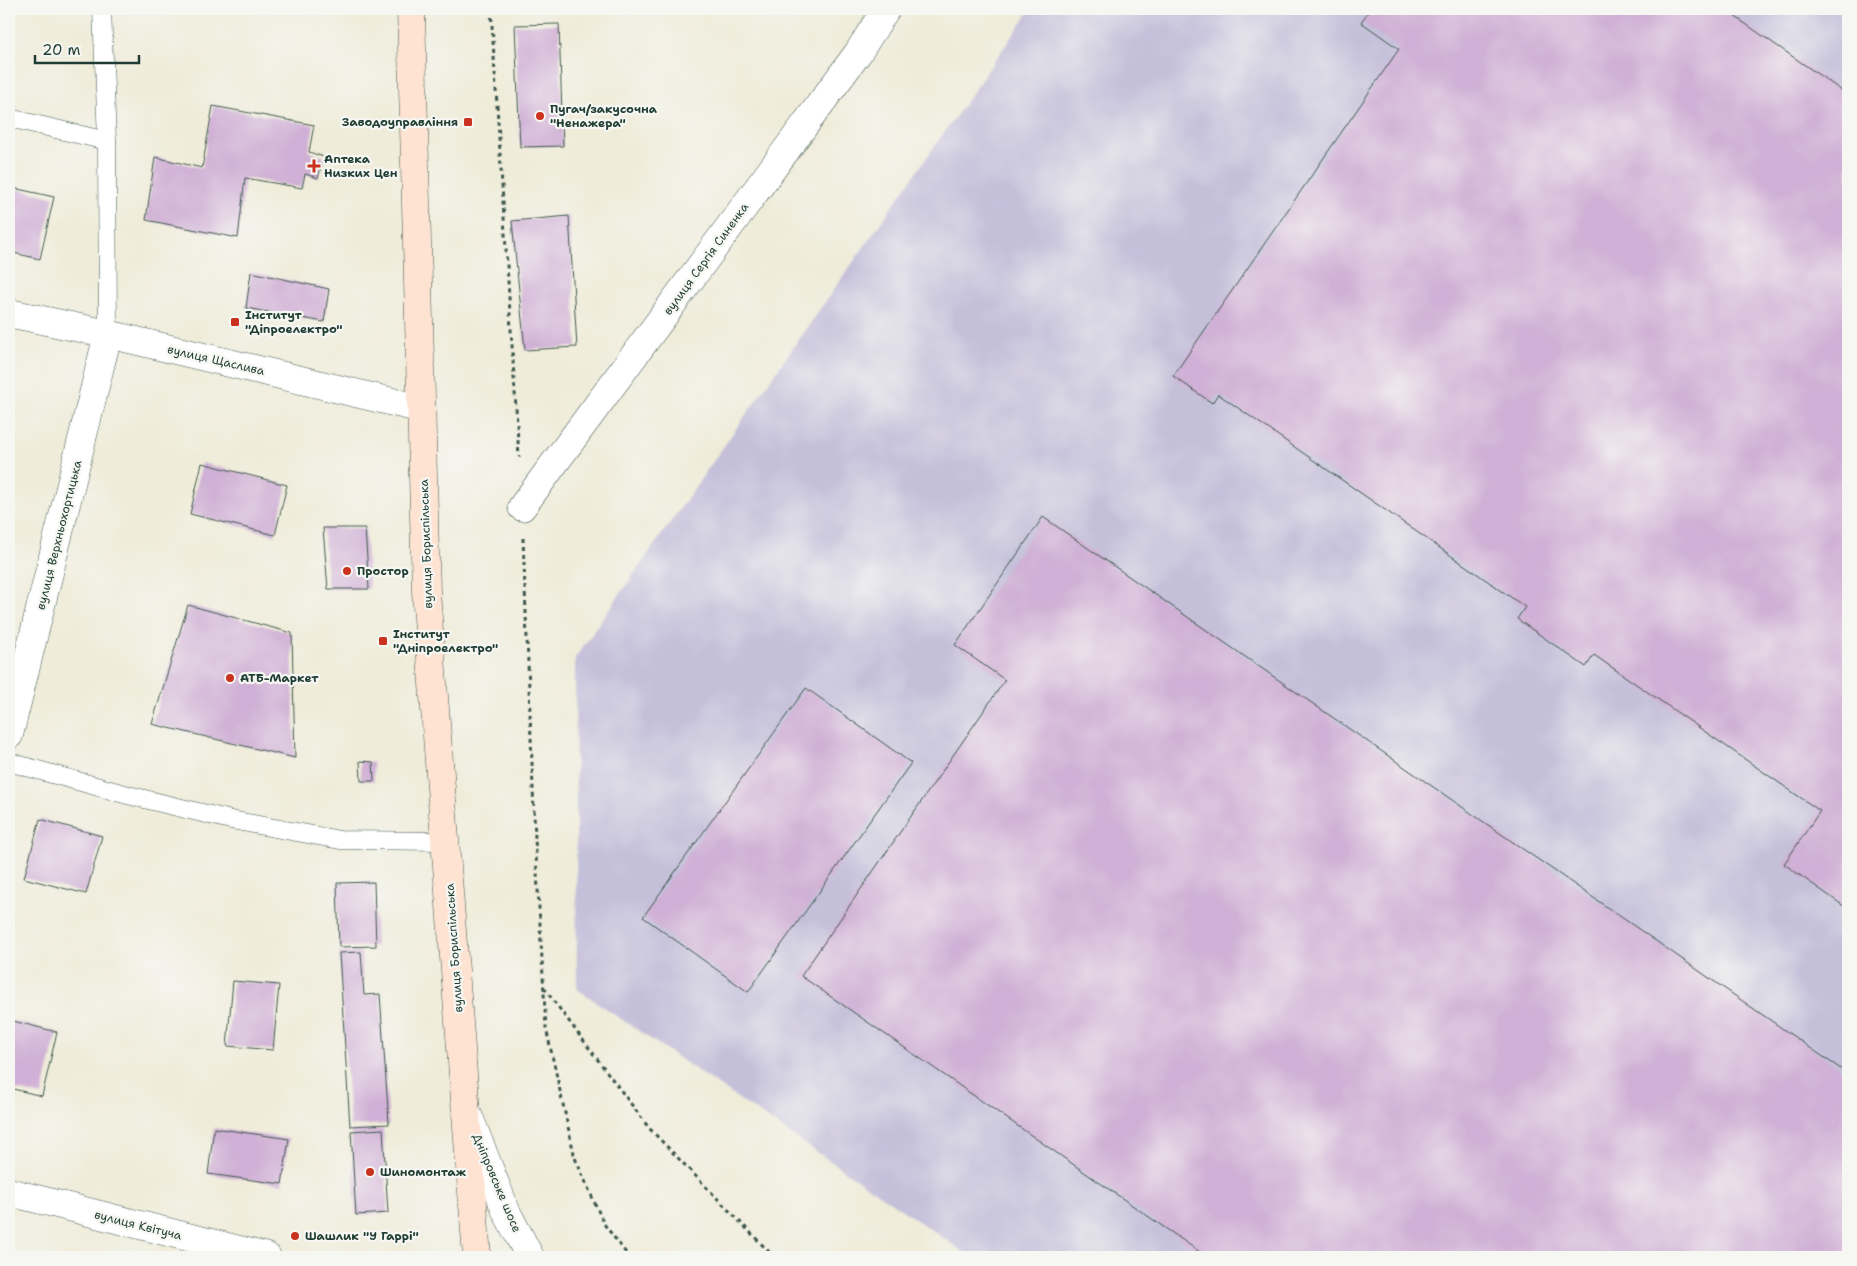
<svg xmlns="http://www.w3.org/2000/svg" width="1857" height="1266" viewBox="0 0 1857 1266" font-family="'Shantell Sans',sans-serif">
<style>
.industrial{fill:#c5c0da}
.building{fill:#d0b0d6}
.lines{fill:none;stroke-linecap:round;stroke-linejoin:round}
.service-casing{stroke:#3e574d;stroke-width:19}
.pedestrian-casing{stroke:#3e574d;stroke-width:29}
.minor-casing{stroke:#3e574d;stroke-width:29}
.tertiary-casing{stroke:#3e574d;stroke-width:29}
.secondary-casing{stroke:#3e574d;stroke-width:29}
.path{stroke:#3e574d;stroke-width:3;stroke-dasharray:4 4;stroke-linecap:butt}
.service{stroke:#fff;stroke-width:18}
.pedestrian{stroke:#fff;stroke-width:28}
.minor{stroke:#fff;stroke-width:28}
.tertiary{stroke:#fff;stroke-width:28}
.secondary{stroke:#fee3d2;stroke-width:28}
.poi-dot{fill:#c8321e;stroke:#f6f6f2;stroke-width:2}
.labels{text-anchor:middle;stroke-width:4.5;stroke-linejoin:round;paint-order:stroke}
.poi-label{font-size:12px;font-weight:bold;fill:#1f3d34;stroke:#f6f6f2;text-anchor:start}
.street-label{font-size:12px;fill:#1f3d34;stroke:#f6f6f2}
</style>
<rect width="100%" height="100%" fill="#f6f6f2"/>
<filter id="ink" filterUnits="userSpaceOnUse"><feTurbulence type="fractalNoise" baseFrequency=".02" numOctaves="2"/><feDisplacementMap in="SourceGraphic" scale="10" xChannelSelector="R" yChannelSelector="G"/><feConvolveMatrix kernelMatrix="1 2 1 2 8 2 1 2 1" color-interpolation-filters="sRGB"/></filter>
<filter id="wash" filterUnits="userSpaceOnUse"><feTurbulence type="fractalNoise" baseFrequency=".0096" numOctaves="4" result="noise"/><feDisplacementMap in="SourceGraphic" scale="20" xChannelSelector="R" yChannelSelector="G"/><feGaussianBlur stdDeviation="1.12" result="paint"/><feColorMatrix in="noise" values="0 0 0 0 0 0 0 0 0 0 0 0 0 0 0 0 0 1.4 0 .05"/><feComposite in="paint" operator="in"/></filter>
<g filter="url(#wash)">
<rect width="100%" height="100%" fill="#efecd9"/>
<polygon class="industrial" points="1031,9 1848,9 1848,1257 971,1257 577,989 575,658"/>
<g id="blocks">
<g class="building">
<polygon points="1370,9 1724,9 1848,95 1848,909 1784,864 1820,811 1594,655 1586,667 1517,619 1525,607 1218,394 1212,403 1173,376 1399,49 1361,22"/>
<polygon points="559,24 563,146 520,147 515,25"/>
<polygon points="213,106 314,125 309,152 324,157 318,178 305,174 302,188 245,178 238,238 146,220 155,157 202,168"/>
<polygon points="9,187 54,197 40,259 9,252"/>
<polygon points="569,216 577,347 525,350 512,221"/>
<polygon points="251,272 329,289 324,322 246,308"/>
<polygon points="202,463 287,485 275,535 190,514"/>
<polygon points="1043,517 1848,1074 1848,1257 1207,1257 801,976 1005,680 955,645"/>
<polygon points="323,528 365,528 369,589 328,589"/>
<polygon points="188,605 292,633 295,758 152,724"/>
<polygon points="806,688 911,763 748,992 643,917"/>
<polygon points="360,761 373,762 374,781 361,781"/>
<polygon points="40,819 102,836 86,894 24,878"/>
<polygon points="374,882 376,946 339,947 337,883"/>
<polygon points="361,952 364,995 380,994 389,1124 350,1126 339,953"/>
<polygon points="233,981 279,985 273,1050 227,1046"/>
<polygon points="9,1020 57,1032 42,1096 9,1088"/>
<polygon points="214,1128 289,1139 282,1184 208,1174"/>
<polygon points="383,1129 388,1213 356,1215 351,1131"/>
</g>
</g>
</g>
<g filter="url(#ink)">
<use href="#blocks" fill-opacity="0" stroke="#3e574d" stroke-width="1"/>
<g class="lines">
<g class="service-casing">
<g id="service">
<polyline points="102,9 107,141 108,334"/>
<polyline points="9,118 107,141"/>
<polyline points="9,762 128,795 231,820 340,840 446,841"/>
</g>
</g>
<g class="pedestrian-casing">
<polyline id="pedestrian" points="522,507 858,53 886,9"/>
</g>
<g class="minor-casing">
<g id="minor">
<polyline points="9,735 108,334"/>
<polyline points="9,1192 267,1257"/>
</g>
</g>
<g class="tertiary-casing">
<g id="tertiary">
<polyline points="9,313 108,334 422,409"/>
<polyline points="469,1117 506,1211 530,1257"/>
</g>
</g>
<g class="secondary-casing">
<polyline id="secondary" points="411,9 426,592 477,1257"/>
</g>
<g class="path">
<polyline points="491,9 519,457"/>
<polyline points="523,538 535,838 546,1028 575,1158 604,1224 629,1257"/>
<polyline points="544,988 649,1128 774,1257"/>
</g>
<use href="#service" class="service"/>
<use href="#pedestrian" class="pedestrian"/>
<use href="#minor" class="minor"/>
<use href="#tertiary" class="tertiary"/>
<use href="#secondary" class="secondary"/>
</g>
</g>
<g class="poi-dot">
<circle cx="540" cy="116" r="5"/>
<rect x="463" y="117" width="10" height="10" rx="2.5"/>
<path d="M311.5 158.5h5v5h5v5h-5v5h-5v-5h-5v-5h5z"/>
<rect x="230" y="317" width="10" height="10" rx="2.5"/>
<circle cx="347" cy="571" r="5"/>
<rect x="378" y="636" width="10" height="10" rx="2.5"/>
<circle cx="230" cy="678" r="5"/>
<circle cx="370" cy="1172" r="5"/>
<circle cx="295" cy="1236" r="5"/>
</g>
<g class="labels">
<g class="poi-label">
<text x="550" y="113">Пугач/закусочна<tspan x="550" dy="14">"Ненажера"</tspan></text>
<text x="458" y="126" text-anchor="end">Заводоуправління</text>
<text x="324" y="163">Аптека<tspan x="324" dy="14">Низких Цен</tspan></text>
<text x="245" y="319">Інститут<tspan x="245" dy="14">"Діпроелектро"</tspan></text>
<text x="357" y="575">Простор</text>
<text x="393" y="638">Інститут<tspan x="393" dy="14">"Дніпроелектро"</tspan></text>
<text x="240" y="682">АТБ-Маркет</text>
<text x="380" y="1176">Шиномонтаж</text>
<text x="305" y="1240">Шашлик "У Гаррі"</text>
</g>
<g class="street-label">
<text transform="translate(706 259) rotate(-54)" y="4">вулиця Сергія Синенка</text>
<text transform="translate(216 360) rotate(13)" y="4">вулиця Щаслива</text>
<text transform="translate(59 535) rotate(-76)" y="4">вулиця Верхньохортицька</text>
<text transform="translate(426 544) rotate(-92)" y="4">вулиця Бориспільська</text>
<text transform="translate(454 948) rotate(-94)" y="4">вулиця Бориспільська</text>
<text transform="translate(497 1183) rotate(67)" y="4">Дніпровське шосе</text>
<text transform="translate(138 1225) rotate(14)" y="4">вулиця Квітуча</text>
</g>
</g>
<rect width="1857" height="1266" fill="none" stroke="#f6f6f2" stroke-width="30"/>
<path d="M35 55v8h104v-8" fill="none" stroke="#1f3d34" stroke-width="2.5"/>
<text x="42" y="55" font-size="15" fill="#1f3d34" stroke="#f6f6f2" stroke-width="4" paint-order="stroke">20 m</text>
</svg>
